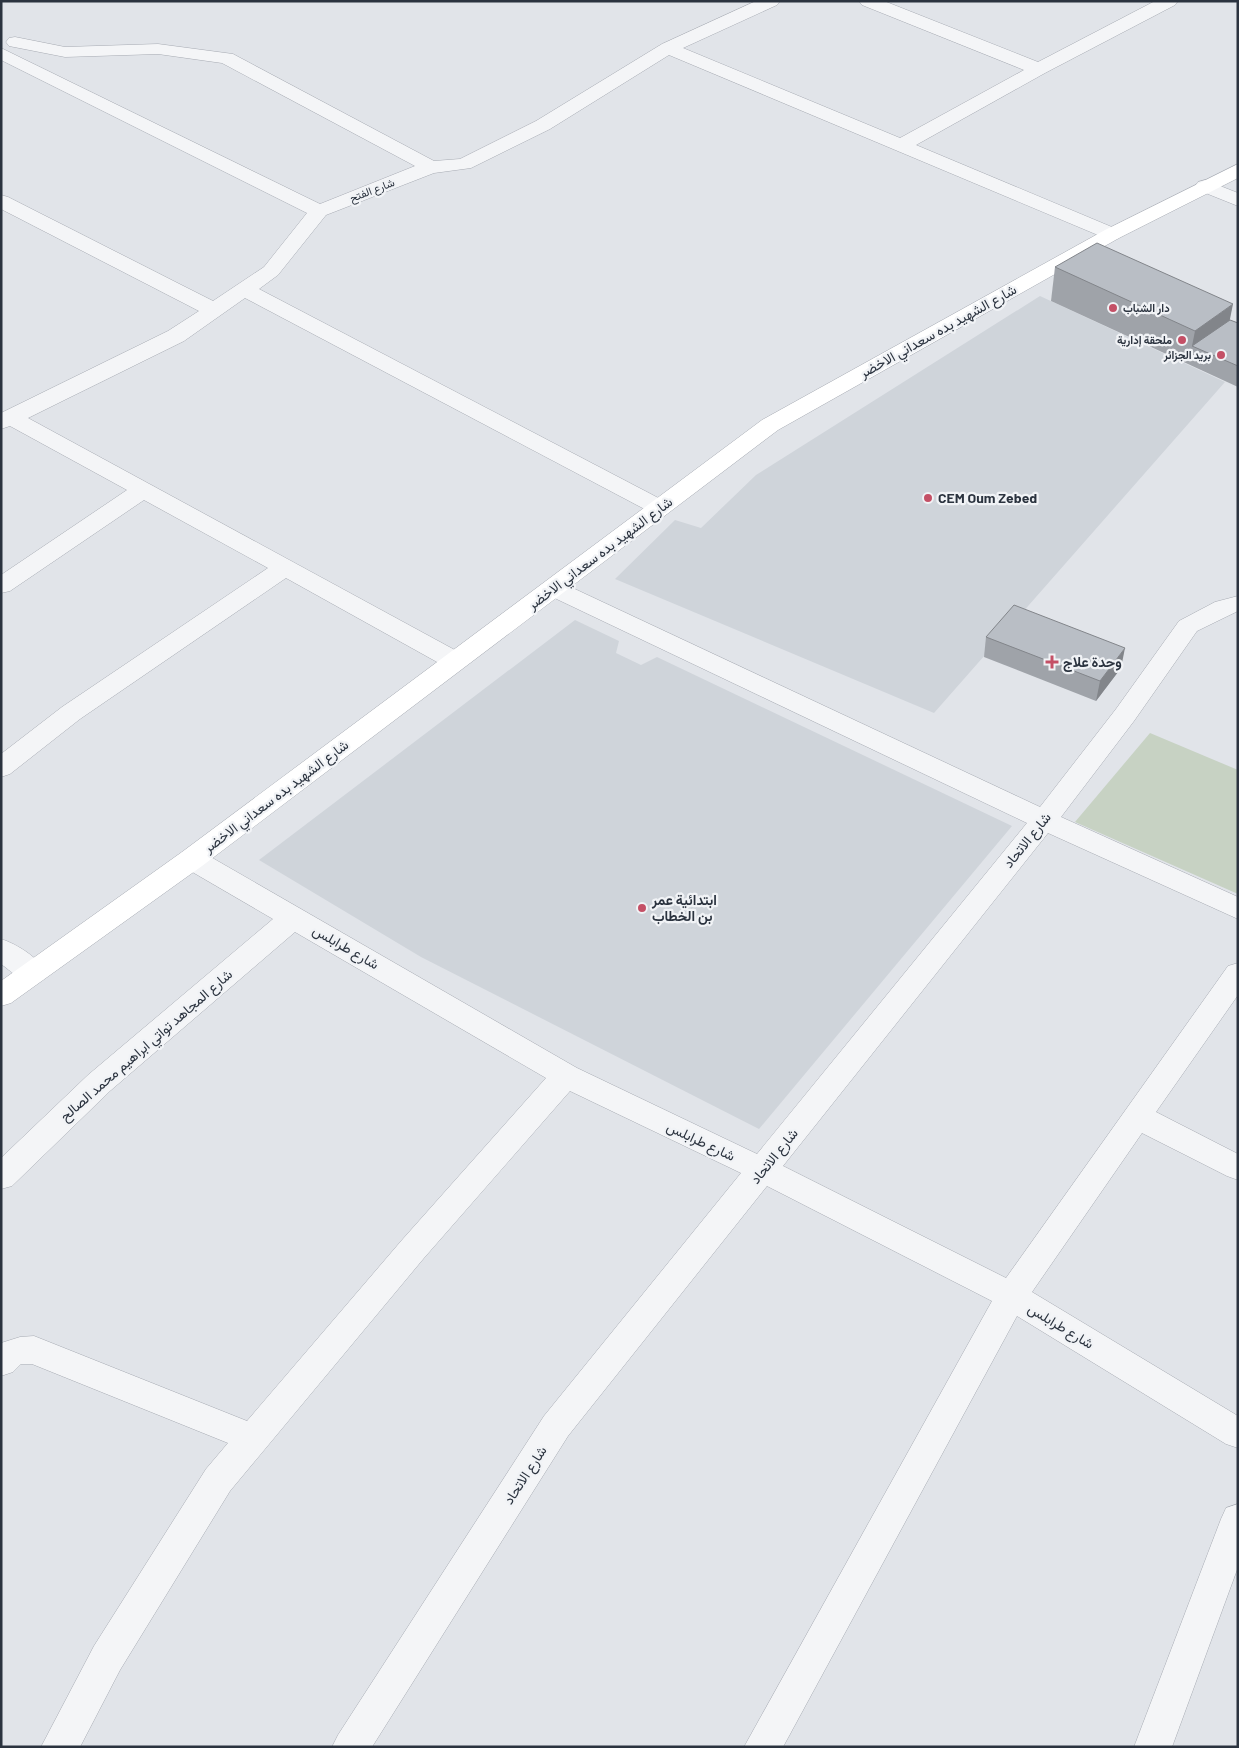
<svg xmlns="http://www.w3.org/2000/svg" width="1239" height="1748" viewBox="0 0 1239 1748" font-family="Barlow,Vazirmatn,sans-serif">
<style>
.built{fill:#cfd4da}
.green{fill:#c7d2c3}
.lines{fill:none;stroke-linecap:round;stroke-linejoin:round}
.street-casing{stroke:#a7abb3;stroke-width:1}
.secondary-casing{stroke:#a7abb3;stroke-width:1}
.street{fill:#f4f5f7;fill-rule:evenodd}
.secondary{fill:#fff;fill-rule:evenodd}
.wall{fill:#9fa3a9}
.shaded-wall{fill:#82858a}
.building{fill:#b9bec5;stroke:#82858a}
.poi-dot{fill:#c45066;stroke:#f1f3f6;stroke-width:2}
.labels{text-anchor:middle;stroke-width:4.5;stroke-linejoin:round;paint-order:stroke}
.far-street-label{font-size:11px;fill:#2b333f;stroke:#f1f3f6}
.far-poi-label{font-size:11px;font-weight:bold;fill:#2b333f;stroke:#f1f3f6;text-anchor:end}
.street-label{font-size:14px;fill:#2b333f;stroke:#f1f3f6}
.poi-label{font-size:14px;font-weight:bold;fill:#2b333f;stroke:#f1f3f6;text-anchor:start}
</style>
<rect width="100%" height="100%" fill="#e1e4e9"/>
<g class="built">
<polygon points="1040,296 1225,382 934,713 615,579 675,520 701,528 756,475"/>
<polygon points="575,620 619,641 616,653 641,665 657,657 1012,826 759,1129 421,957 259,860"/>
</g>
<polygon class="green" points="1150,733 1238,770 1238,894 1075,822"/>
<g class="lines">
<g class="street-casing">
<g id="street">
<polygon points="756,1 780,1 777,5 683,48 900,138 1024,70 862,5 859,1 884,1 1038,62 1155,1 1178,1 1175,5 1045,73 916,145 1119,230 1122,234 1119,238 1112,240 1105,238 669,55 550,129 471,168 434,173 326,215 278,275 259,289 668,503 672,508 668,513 660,515 652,513 245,298 184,341 28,418 464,655 468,661 464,667 455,669 446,667 286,578 80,719 10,774 1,777 1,754 62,707 268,568 144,500 10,591 1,593 1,575 127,490 10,426 1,429 1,413 168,331 199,311 1,209 1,195 8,197 213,301 264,267 307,213 1,60 1,48 320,204 415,166 222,63 158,54 65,57 9,46 6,42 9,38 15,37 65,47 158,44 233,54 434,161 460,159 536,121 662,44"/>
<polygon points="1205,180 1238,193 1238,206 1198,190 1195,186 1198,182"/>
<polygon points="553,581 562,583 1040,807 1116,709 1179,621 1215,602 1238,596 1238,611 1197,631 1134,721 1061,817 1238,897 1238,919 1048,833 783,1166 1006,1278 1228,966 1238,963 1238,995 1156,1112 1238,1154 1238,1180 1227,1176 1142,1133 1032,1292 1238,1416 1238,1448 1226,1444 1017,1316 783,1747 744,1747 992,1301 767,1186 568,1436 372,1747 332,1747 338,1735 544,1416 741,1173 570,1091 424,1258 230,1491 120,1670 80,1747 41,1747 94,1646 206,1469 228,1443 32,1364 21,1364 13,1372 1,1376 1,1343 20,1337 34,1336 247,1421 402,1240 546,1078 295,932 110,1091 12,1186 1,1189 1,1158 88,1075 273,919 182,866 178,859 182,852 192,850 202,852 577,1068 757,1154 1027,823 544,593 541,588 544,583"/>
<path d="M1,939C17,944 39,958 47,973L43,980C25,986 15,974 1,964Z"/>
<polygon points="1238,1504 1238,1567 1172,1747 1134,1747 1221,1519 1226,1508"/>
</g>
</g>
<g class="secondary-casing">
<polygon id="secondary" points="1238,164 1238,178 1119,238 778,430 202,866 11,1003 1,1006 1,981 182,852 762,420 1105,230"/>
</g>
<use href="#street" class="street"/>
<use href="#secondary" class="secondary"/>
</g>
<g class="wall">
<polygon points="1055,267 1230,320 1238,323 1238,387 1051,301"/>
<polygon points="986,637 1121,668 1096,701 984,657"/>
</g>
<g class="shaded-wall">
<polygon points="1233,304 1226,339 1192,346 1195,331"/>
<polygon points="1125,648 1121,668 1096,701 1100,681"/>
</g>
<g class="building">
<polygon points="1097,243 1233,304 1195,331 1055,267"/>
<polygon points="1230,320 1238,323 1238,366 1192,346"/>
<polygon points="1014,605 1125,648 1100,681 986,637"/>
</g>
<g class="poi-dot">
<circle cx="1113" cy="308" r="5"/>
<circle cx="1182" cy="340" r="5"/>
<circle cx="1221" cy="355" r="5"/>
<circle cx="928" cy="498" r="5"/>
<path d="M1049.5 654.5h5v5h5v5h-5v5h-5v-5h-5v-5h5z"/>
<circle cx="642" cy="908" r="5"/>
</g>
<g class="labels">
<g class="far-street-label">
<text transform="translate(372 190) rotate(-21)" y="4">شارع الفتح</text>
</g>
<g class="far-poi-label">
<text x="1123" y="312" text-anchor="start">دار الشباب</text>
<text x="1172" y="344">ملحقة إدارية</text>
<text x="1211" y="359">بريد الجزائر</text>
</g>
<g class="street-label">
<text transform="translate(938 331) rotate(-29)" y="5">شارع الشهيد بده سعداني الاخضر</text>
<text transform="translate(600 553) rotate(-37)" y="5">شارع الشهيد بده سعداني الاخضر</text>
<text transform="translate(276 796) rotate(-37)" y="5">شارع الشهيد بده سعداني الاخضر</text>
<text transform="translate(1027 840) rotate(-51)" y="5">شارع الاتحاد</text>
<text transform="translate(346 947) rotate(30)" y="5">شارع طرابلس</text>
<text transform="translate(146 1045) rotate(-41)" y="5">شارع المجاهد تواتي ابراهيم محمد الصالح</text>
<text transform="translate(701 1141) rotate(25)" y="5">شارع طرابلس</text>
<text transform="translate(774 1156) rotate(-51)" y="5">شارع الاتحاد</text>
<text transform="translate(1061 1326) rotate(31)" y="5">شارع طرابلس</text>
<text transform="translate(525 1475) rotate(-57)" y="5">شارع الاتحاد</text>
</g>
<g class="poi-label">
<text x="938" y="503">CEM Oum Zebed</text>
<text x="1063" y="667">وحدة علاج</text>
<text x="652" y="905">ابتدائية عمر<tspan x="652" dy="16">بن الخطاب</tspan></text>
</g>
</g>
<rect width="1239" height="1748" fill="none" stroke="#2b333f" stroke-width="5"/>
</svg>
